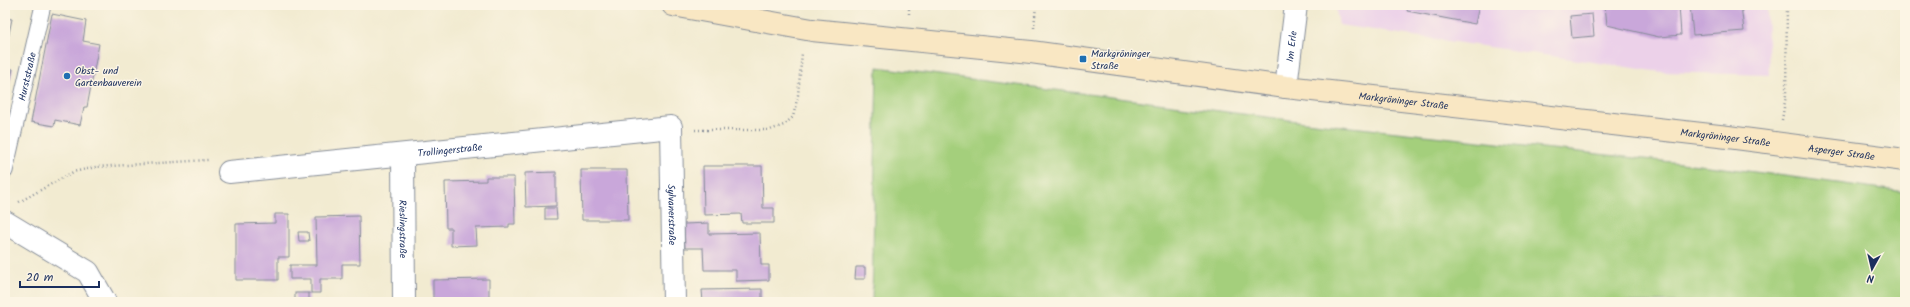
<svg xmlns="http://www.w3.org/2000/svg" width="1910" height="307" viewBox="0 0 1910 307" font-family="Kalam,sans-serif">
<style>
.built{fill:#ecd1e9}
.green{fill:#a4cf7c;stroke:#607f6d}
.building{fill:#c9a7da}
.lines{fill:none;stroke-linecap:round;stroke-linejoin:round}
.lane-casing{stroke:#868d98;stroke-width:17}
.street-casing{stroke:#868d98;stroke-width:24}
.secondary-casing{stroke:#868d98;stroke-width:24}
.path{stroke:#868d98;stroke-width:2.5;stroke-dasharray:1 3;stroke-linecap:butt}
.lane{stroke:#fff;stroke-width:15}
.street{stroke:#fff;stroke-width:22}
.secondary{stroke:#f9e7c3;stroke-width:22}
.poi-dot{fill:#1f6fb2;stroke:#fcf5e5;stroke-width:1.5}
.labels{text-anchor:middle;stroke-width:3;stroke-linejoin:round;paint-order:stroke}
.street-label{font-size:10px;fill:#1b2f5e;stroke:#fcf5e5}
.poi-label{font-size:10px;fill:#1b2f5e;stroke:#fcf5e5;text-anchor:start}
</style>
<rect width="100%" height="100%" fill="#fcf5e5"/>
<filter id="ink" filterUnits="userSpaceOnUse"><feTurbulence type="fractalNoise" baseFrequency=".025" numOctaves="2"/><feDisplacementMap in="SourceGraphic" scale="8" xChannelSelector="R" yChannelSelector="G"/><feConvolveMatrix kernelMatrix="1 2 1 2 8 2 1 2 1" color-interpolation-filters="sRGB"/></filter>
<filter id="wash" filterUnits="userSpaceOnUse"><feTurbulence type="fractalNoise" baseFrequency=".012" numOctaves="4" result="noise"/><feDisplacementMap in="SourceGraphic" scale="16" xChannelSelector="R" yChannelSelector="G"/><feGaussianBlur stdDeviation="0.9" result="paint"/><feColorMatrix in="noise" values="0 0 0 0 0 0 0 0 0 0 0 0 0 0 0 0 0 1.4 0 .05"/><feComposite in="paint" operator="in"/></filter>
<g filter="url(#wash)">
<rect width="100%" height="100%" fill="#f2ebd1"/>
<polygon class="built" points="1335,5 1767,5 1769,75 1661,72 1339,25"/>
<polygon class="green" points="877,67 1305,122 1717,167 1905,192 1905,302 872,302"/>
<g id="blocks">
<g class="building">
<polygon points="1396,5 1479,5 1475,24 1407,11 1408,8"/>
<polygon points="1605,5 1679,5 1681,35 1659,37 1607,25"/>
<polygon points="1690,5 1741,5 1744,31 1693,35"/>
<polygon points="52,14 86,21 83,41 99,44 87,107 84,107 80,125 55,120 54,126 31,122"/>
<polygon points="1592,14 1594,36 1572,38 1570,16"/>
<polygon points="5,18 12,19 6,48 5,48"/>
<polygon points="5,68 13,69 6,99 5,99"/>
<polygon points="703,166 762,166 763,208 774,208 774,223 742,223 741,214 704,215"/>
<polygon points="581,170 627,170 628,220 582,220"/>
<polygon points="556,172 556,206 526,207 525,173"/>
<polygon points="486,177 514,177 515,224 509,224 509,227 476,228 477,245 451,246 451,228 446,228 445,182 486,181"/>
<polygon points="545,208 556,208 557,219 545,219"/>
<polygon points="275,214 289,214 289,257 278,257 278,280 236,280 236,224 275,223"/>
<polygon points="359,216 360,264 342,264 342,279 320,279 320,293 311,293 311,279 290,279 290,265 317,265 316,217"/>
<polygon points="709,223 709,234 760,233 761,265 769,265 769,280 736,281 736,270 704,270 703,248 685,248 684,224"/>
<polygon points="298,232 308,232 309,241 299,241"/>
<polygon points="5,243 8,244 6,258 5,258"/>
<polygon points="856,267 865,267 865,279 855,279"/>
<polygon points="489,279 489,302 433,302 433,280"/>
<polygon points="762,289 762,302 703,302 702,290"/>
<rect x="295" y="293" width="14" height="9"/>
</g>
</g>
</g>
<g filter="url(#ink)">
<use href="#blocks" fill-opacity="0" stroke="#868d98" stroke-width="1"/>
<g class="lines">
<g class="lane-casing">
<g id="lane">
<path id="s1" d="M5,171L43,5"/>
</g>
</g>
<g class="street-casing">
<g id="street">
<path id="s2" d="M1286,87L1296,5"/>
<path id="s3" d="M403,155L404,302"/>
<path id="s4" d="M229,172L671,127L674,302"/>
<polyline points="5,222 88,272 105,302"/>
</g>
</g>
<g class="secondary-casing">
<g id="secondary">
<path id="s5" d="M673,5L812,30L1031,52L1286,87L1728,137L1905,160"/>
</g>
</g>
<g class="path">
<polyline points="909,5 909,14"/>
<polyline points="1034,28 1036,5"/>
<polyline points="1782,120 1786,95 1787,5"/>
<polyline points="695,130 770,130 784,125 793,117 798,95 802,53"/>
<polyline points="19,202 73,172 96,167 208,160"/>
</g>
<use href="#lane" class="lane"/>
<use href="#street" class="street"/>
<use href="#secondary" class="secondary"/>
</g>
</g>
<g class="poi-dot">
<rect x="1079" y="55" width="8" height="8" rx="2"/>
<circle cx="67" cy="76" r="4"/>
</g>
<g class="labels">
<g class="street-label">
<text dy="4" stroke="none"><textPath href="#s2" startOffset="41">Im Erle</textPath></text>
<text dy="4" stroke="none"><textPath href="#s1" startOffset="97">Hurststraße</textPath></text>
<text dy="4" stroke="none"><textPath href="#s5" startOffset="737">Markgröninger Straße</textPath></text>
<text dy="4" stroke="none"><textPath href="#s5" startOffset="1061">Markgröninger Straße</textPath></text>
<text dy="4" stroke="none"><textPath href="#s4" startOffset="222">Trollingerstraße</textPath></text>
<text dy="4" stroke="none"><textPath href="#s5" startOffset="1178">Asperger Straße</textPath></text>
<text dy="4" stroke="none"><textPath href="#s4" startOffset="532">Sylvanerstraße</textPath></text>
<text dy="4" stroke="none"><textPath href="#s3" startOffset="74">Rieslingstraße</textPath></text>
</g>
<g class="poi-label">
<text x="1091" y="57">Markgröninger<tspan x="1091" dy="12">Straße</tspan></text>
<text x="75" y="74">Obst- und<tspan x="75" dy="12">Gartenbauverein</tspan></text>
</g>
</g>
<rect width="1910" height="307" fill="none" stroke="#fcf5e5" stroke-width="20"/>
<g transform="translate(1872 269) rotate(188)" stroke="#fcf5e5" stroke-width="3" paint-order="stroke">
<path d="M0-3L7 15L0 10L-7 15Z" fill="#1b2f5e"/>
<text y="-6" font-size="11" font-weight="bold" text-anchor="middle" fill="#1b2f5e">N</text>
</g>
<path d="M20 281v6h79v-6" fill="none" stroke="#1b2f5e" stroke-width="2"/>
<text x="26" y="281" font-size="12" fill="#1b2f5e" stroke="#fcf5e5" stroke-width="3" paint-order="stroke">20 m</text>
</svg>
